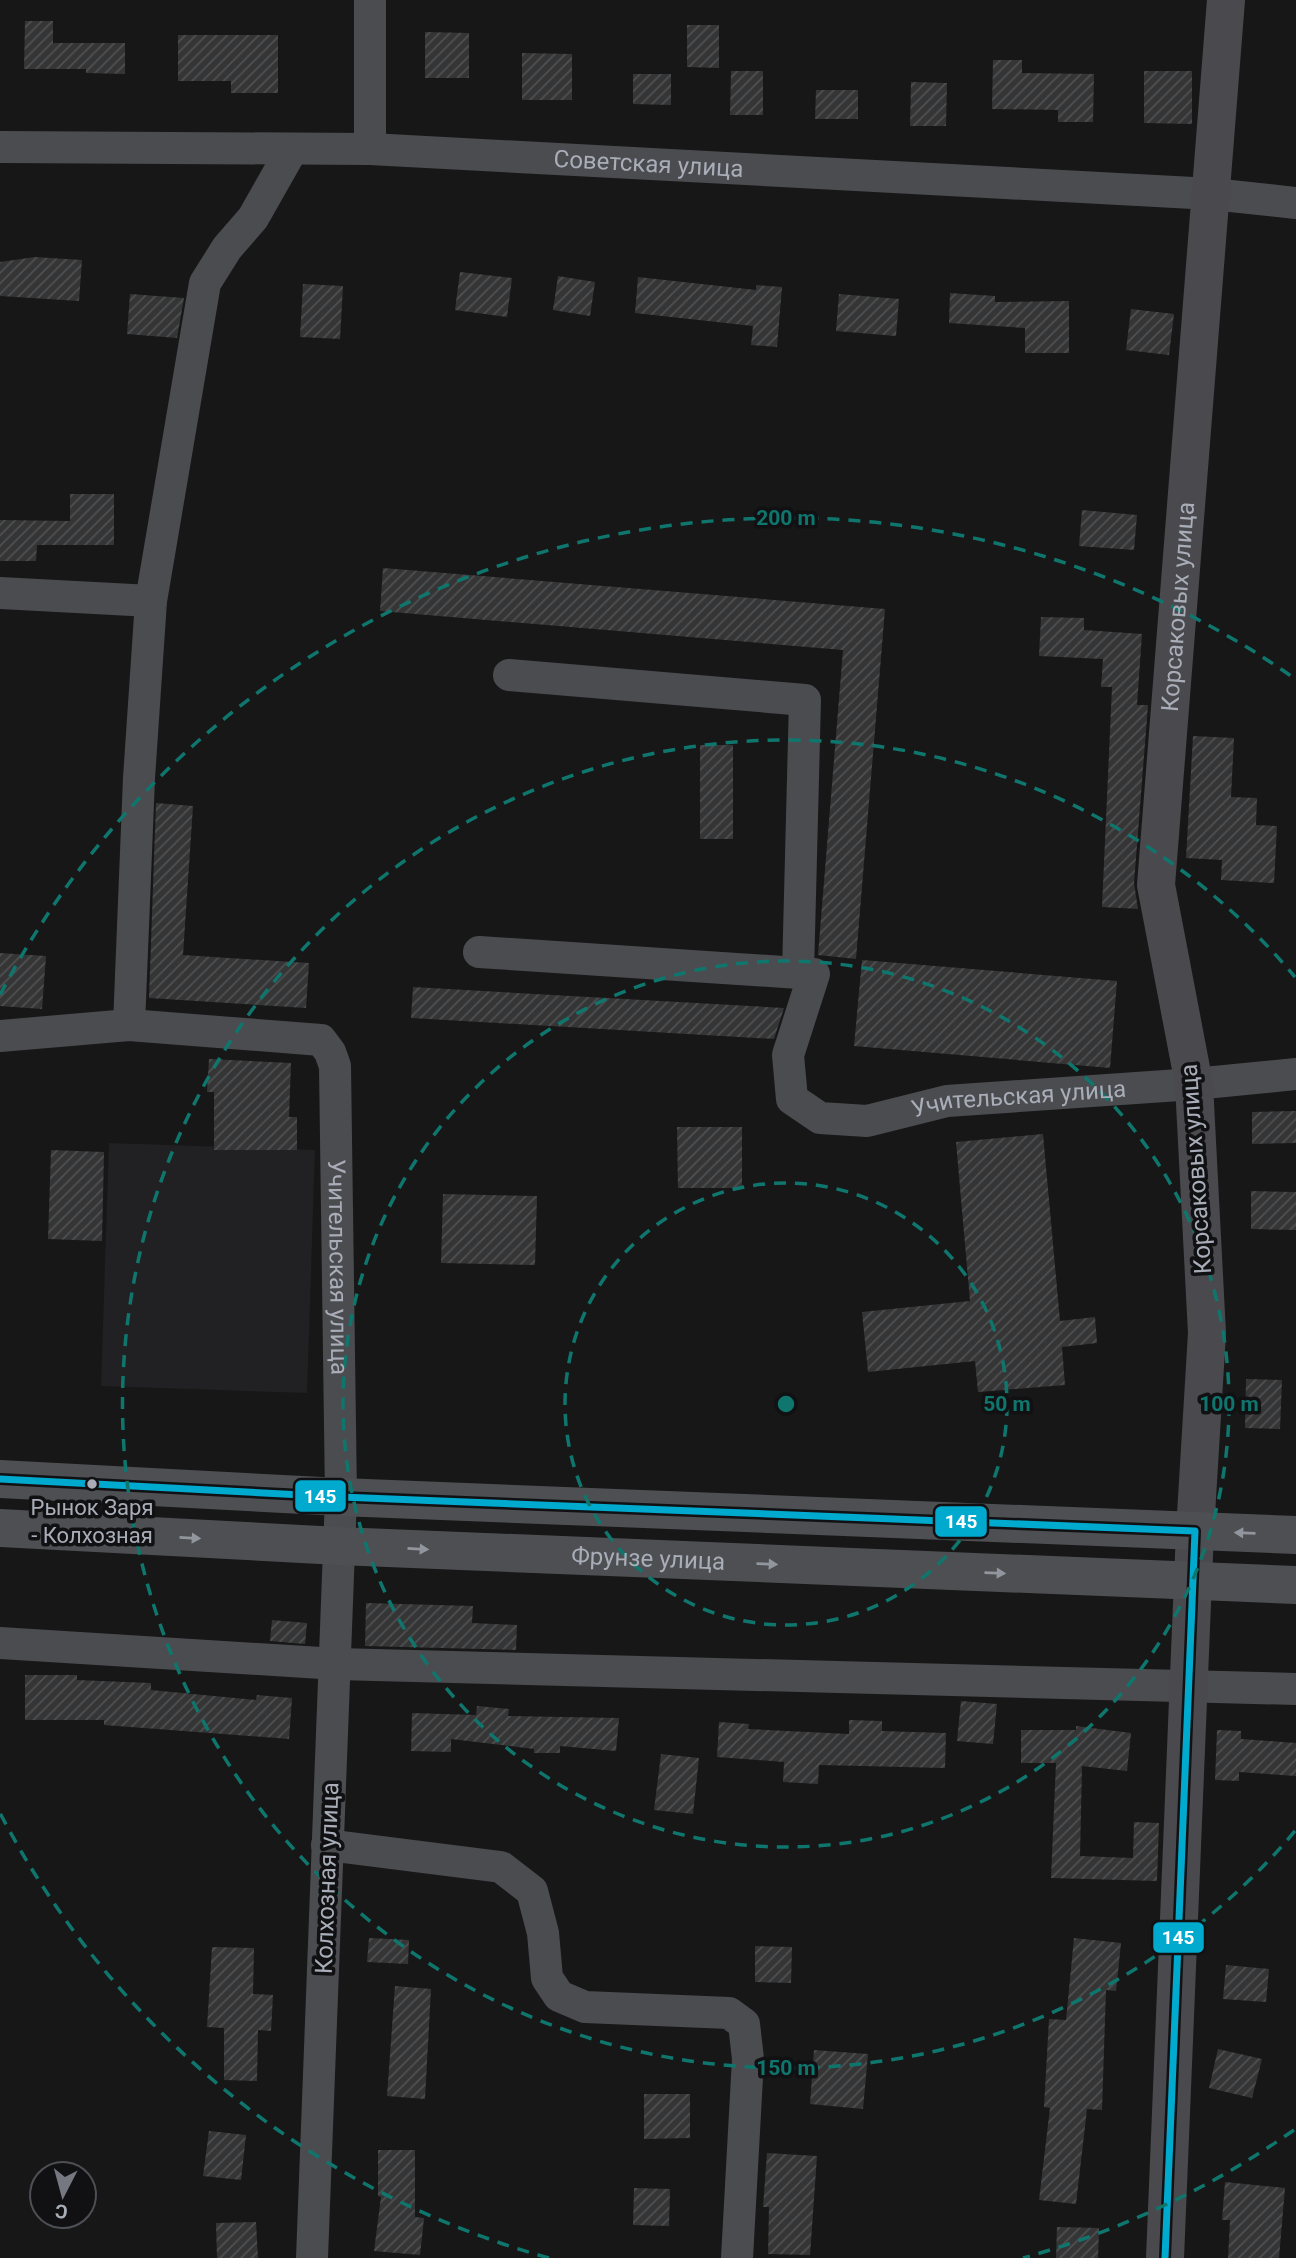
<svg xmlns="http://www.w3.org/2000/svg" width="1296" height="2258" viewBox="0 0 1296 2258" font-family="Roboto,sans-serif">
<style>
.built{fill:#212123}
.building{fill:url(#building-hatch)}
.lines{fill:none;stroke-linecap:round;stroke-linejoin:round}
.street{stroke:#4b4c50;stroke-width:32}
.secondary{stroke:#4a4a4e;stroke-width:38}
.primary{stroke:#4d4f52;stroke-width:38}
.bus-1-casing{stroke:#111113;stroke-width:12}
.bus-1{stroke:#00a9ce;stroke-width:7}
.oneway{fill:#91969e}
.ring{fill:none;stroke:#0f766e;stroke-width:3.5;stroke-dasharray:12 9}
.bus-dot{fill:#a8adb8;stroke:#111113;stroke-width:2.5}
.labels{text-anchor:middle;stroke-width:7;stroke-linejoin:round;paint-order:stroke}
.bus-label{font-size:22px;fill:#a8adb8;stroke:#111113}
.street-label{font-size:24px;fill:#a8adb8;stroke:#111113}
.centre{fill:#0f766e;stroke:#111113;stroke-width:3.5}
.ring-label{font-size:21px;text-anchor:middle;font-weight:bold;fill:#0f766e;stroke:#111113;stroke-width:7;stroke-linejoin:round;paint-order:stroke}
.line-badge{stroke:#111113;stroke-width:2.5}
.badge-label{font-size:19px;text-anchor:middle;font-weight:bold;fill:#fff}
</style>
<defs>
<pattern id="building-hatch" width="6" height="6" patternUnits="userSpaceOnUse" patternTransform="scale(1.75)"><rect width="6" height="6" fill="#353536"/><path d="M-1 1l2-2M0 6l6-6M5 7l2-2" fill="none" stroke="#4f5051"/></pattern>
</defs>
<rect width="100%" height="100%" fill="#171717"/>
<polygon class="built" points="109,1143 315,1150 307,1393 101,1386"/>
<g class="building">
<polygon points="25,21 53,21 53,43 125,43 125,74 86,73 86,69 24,69"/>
<polygon points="687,25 719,25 719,68 687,67"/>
<polygon points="425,32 469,33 469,78 425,78"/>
<polygon points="178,35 278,35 278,93 231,93 231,81 178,81"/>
<polygon points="522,53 572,54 572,100 522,100"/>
<polygon points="993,60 1022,60 1022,73 1094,74 1093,122 1058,122 1058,110 992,109"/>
<polygon points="731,71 763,71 763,115 730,115"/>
<polygon points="1144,71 1192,71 1192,124 1144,123"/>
<polygon points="633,74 671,74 671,105 633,104"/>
<polygon points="911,82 947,83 946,126 910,126"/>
<polygon points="816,90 858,90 858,119 815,119"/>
<polygon points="35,257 82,260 79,301 0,296 0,262"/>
<polygon points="460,272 512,278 507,317 455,310"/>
<polygon points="558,276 595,282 590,316 553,310"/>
<polygon points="638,277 756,290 756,285 782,287 777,347 751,345 753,326 635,313"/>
<polygon points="303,284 343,286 340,339 300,337"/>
<polygon points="950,293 995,296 995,302 1069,301 1069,353 1025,353 1025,328 949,323"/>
<polygon points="130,294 184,298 177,338 127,334"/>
<polygon points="839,294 899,299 896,336 836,331"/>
<polygon points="1131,309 1174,314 1169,355 1126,350"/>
<polygon points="70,494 114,494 114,545 37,545 36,561 0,561 0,520 70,521"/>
<polygon points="1082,510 1137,515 1134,550 1079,546"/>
<polygon points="383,568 885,609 856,959 818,955 843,650 380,611"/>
<polygon points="1041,617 1084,618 1084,630 1142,634 1137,705 1148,705 1134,883 1138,909 1102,907 1112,687 1101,687 1103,659 1039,656"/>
<polygon points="1193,736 1234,738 1231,797 1257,798 1256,825 1277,826 1274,883 1221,880 1222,860 1186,858"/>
<rect x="700" y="745" width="33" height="94"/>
<polygon points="156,803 193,806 183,955 309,963 306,1008 149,998"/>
<polygon points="0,953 46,956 42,1009 0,1006"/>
<polygon points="862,960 1117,981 1110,1068 854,1046"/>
<polygon points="413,987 784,1008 774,1039 411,1018"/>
<polygon points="209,1059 291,1063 289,1117 297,1117 297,1150 214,1150 214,1092 207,1092"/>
<polygon points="1296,1111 1296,1143 1252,1144 1252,1112"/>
<polygon points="677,1127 742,1127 742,1188 678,1188"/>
<polygon points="1043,1134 1060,1321 1095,1317 1097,1343 1062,1347 1065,1385 978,1392 975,1361 868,1372 862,1312 970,1301 956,1142"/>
<polygon points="51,1150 104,1152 102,1241 48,1239"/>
<polygon points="1251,1191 1296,1192 1296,1230 1251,1229"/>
<polygon points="443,1194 537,1196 535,1265 441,1263"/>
<polygon points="1246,1379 1282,1380 1280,1429 1245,1428"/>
<polygon points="366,1603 473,1606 472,1623 517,1625 516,1650 365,1646"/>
<polygon points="272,1620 307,1623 305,1644 270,1641"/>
<polygon points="25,1675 77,1675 77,1680 151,1683 151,1690 256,1700 257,1695 292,1698 289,1739 104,1725 104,1720 25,1720"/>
<polygon points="961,1701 997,1704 993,1744 957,1741"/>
<polygon points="477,1706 509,1709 508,1716 619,1718 616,1751 560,1746 560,1753 534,1753 534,1749 451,1739 451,1752 411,1751 412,1713 476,1715"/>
<polygon points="849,1720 882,1721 882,1731 946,1733 945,1768 819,1765 818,1784 783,1782 784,1762 717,1757 719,1722 749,1724 748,1729 849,1734"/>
<polygon points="1076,1726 1131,1733 1127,1771 1082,1766 1080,1856 1133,1858 1134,1822 1159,1823 1157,1881 1051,1878 1056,1763 1021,1763 1021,1730 1076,1730"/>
<polygon points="1217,1730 1241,1731 1241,1739 1296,1743 1296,1776 1239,1772 1239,1781 1215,1780"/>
<polygon points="661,1754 699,1758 693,1814 654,1810"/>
<polygon points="369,1938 409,1940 408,1964 367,1962"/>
<polygon points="1074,1938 1121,1943 1116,1991 1106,1990 1102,2110 1087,2109 1076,2204 1039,2200 1050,2108 1044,2107 1049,2019 1066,2020"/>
<polygon points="755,1946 792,1947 791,1983 755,1982"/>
<polygon points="212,1947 254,1948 253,1994 273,1995 271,2031 258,2030 257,2081 224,2080 224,2028 207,2027"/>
<polygon points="1226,1965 1269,1969 1266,2002 1223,1999"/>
<polygon points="395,1986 431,1989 425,2099 387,2096"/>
<polygon points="1218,2049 1262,2059 1252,2098 1209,2088"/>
<polygon points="814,2050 868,2054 863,2109 810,2104"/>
<polygon points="644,2094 690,2094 690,2138 644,2139"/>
<polygon points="209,2131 246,2135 241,2180 203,2176"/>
<polygon points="378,2150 415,2150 415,2217 424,2218 420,2255 374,2251 381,2197 378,2196"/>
<polygon points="767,2153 817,2156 810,2255 768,2254 769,2207 763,2207"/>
<polygon points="1225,2182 1285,2188 1279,2258 1228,2258 1230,2220 1222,2220"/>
<polygon points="634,2188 670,2189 669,2226 633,2225"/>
<polygon points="256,2222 258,2258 217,2258 216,2223"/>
<polygon points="1057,2227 1099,2228 1098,2258 1056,2258"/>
</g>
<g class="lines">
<g class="street">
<polyline points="370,0 370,149"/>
<path id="s1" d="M0,147L370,149L1212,194L1296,203"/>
<polyline points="0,593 151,601"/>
<polyline points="509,675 805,700 798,973"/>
<path id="s2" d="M479,952L814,974L788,1055L792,1099L820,1118L867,1121L947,1101L1194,1084L1296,1074"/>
<polyline points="129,1025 139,778 151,601 205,283 227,248 253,218 291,151"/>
<path id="s3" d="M0,1036L129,1025L321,1040L330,1052L335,1066L341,1497L312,2258"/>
<polyline points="0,1643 337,1664 1296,1689"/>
<polyline points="327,1845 501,1867 532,1891 543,1933 547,1978 559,1996 585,2007 729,2013 744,2024 748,2059 737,2258"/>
</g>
<path class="secondary" id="s4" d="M1165,2258L1195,1531L1207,1333L1194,1084L1156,885L1226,0"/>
<g class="primary">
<polyline points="0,1479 341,1497 1296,1535"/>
<path id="s5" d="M0,1528L339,1546L1296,1585"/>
</g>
<g class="bus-1-casing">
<polyline id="bus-1" points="0,1479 341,1497 1195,1531 1165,2258"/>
</g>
<use href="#bus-1" class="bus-1"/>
</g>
<defs><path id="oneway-solid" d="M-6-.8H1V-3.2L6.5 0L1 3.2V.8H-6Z" transform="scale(1.75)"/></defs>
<g class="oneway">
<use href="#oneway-solid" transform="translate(1245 1533) rotate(-178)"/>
<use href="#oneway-solid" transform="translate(190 1538) rotate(3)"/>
<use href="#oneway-solid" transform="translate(418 1549) rotate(3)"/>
<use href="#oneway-solid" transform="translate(767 1564) rotate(2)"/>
<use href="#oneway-solid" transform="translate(995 1573) rotate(2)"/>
</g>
<g class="ring">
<circle cx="786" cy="1404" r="221"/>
<circle cx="786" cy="1404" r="443"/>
<path d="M1295 1831A664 664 0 1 1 1295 977"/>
<path d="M1294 2130A886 886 0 0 1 1023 2258M549 2258A886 886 0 0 1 0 1813M0 995A886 886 0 0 1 1294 678"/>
</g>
<circle class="bus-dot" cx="92" cy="1484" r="6"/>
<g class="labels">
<g class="bus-label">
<text x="92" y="1515">Рынок Заря<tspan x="92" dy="28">- Колхозная</tspan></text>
</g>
<g class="street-label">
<text dy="8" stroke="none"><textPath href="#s1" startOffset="649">Советская улица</textPath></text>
<text dy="8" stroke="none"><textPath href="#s4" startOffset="1657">Корсаковых улица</textPath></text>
<text dy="8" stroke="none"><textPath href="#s2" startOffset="700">Учительская улица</textPath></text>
<text transform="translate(1196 1169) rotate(-94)" y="8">Корсаковых улица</text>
<text dy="8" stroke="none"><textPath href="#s3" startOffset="553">Учительская улица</textPath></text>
<text dy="8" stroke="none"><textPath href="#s5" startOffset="649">Фрунзе улица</textPath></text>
<text transform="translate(327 1878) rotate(-88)" y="8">Колхозная улица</text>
</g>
</g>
<circle cx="786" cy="1404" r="10" class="centre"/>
<g class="ring-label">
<text x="786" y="525">200 m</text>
<text x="1007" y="1411">50 m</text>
<text x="1229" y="1411">100 m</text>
<text x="786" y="2075">150 m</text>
</g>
<g class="line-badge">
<rect x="294" y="1479" width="53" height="34" rx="7" fill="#00a9ce"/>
<rect x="934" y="1505" width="54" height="33" rx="7" fill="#00a9ce"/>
<rect x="1152" y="1921" width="53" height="33" rx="7" fill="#00a9ce"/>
</g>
<g class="badge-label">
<text x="320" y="1503">145</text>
<text x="961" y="1528">145</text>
<text x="1178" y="1944">145</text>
</g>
<g transform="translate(63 2195) rotate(186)"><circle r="33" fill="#111113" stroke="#4d4f55" stroke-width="2"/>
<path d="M0-5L12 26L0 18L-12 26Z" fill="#757880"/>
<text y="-10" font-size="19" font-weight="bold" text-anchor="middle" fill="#a8adb8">С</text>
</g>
</svg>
